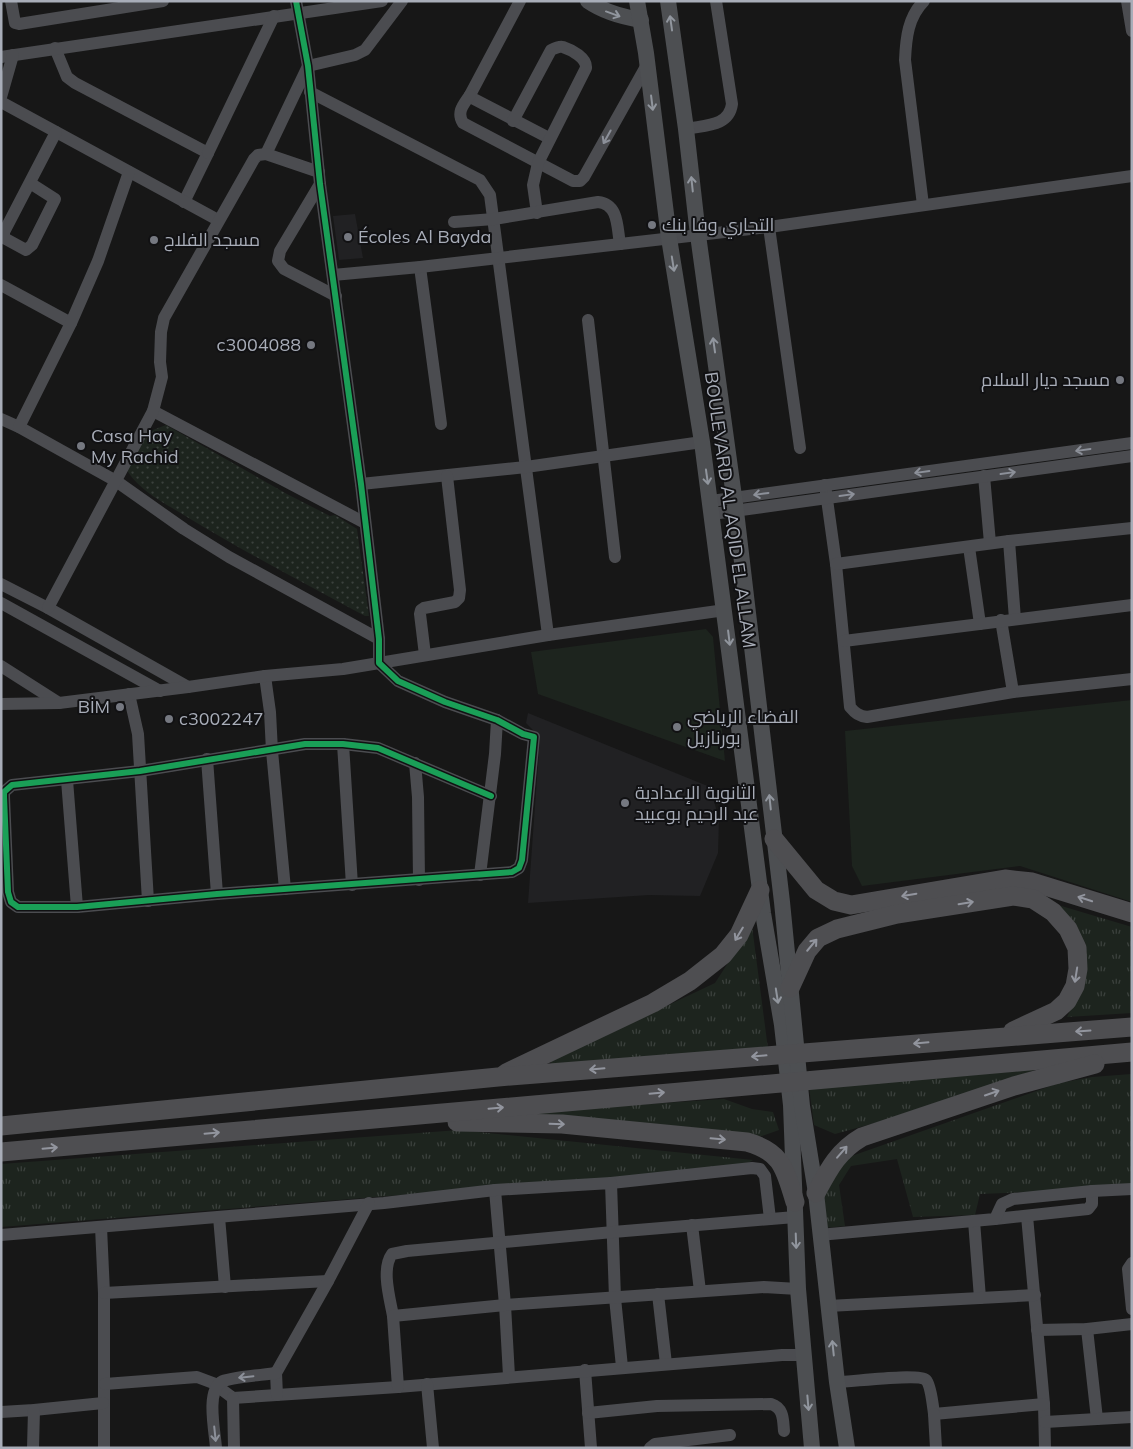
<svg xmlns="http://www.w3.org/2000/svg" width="1133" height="1449" viewBox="0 0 1133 1449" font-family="Mulish,Cairo,sans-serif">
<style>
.built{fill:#212123}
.grass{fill:url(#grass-tufts)}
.park{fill:url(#park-dots)}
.garden{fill:#1d241e}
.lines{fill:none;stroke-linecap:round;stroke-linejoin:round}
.minor{stroke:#4b4c50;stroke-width:12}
.major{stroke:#4d4f52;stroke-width:16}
.highway{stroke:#4e4e51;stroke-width:19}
.cycleway-casing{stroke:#111113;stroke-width:9}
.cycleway{stroke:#1a9f57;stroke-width:6}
.oneway{stroke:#91969e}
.oneway2{stroke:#8c9099}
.oneway3{stroke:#92959e}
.poi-dot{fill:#757880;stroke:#111113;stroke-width:2}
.labels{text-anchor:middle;stroke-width:4;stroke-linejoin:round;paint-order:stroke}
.poi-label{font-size:18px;fill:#a8adb8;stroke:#111113;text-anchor:start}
.street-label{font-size:18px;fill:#a8adb8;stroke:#111113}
</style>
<defs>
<pattern id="grass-tufts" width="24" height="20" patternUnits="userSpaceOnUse" patternTransform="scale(1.25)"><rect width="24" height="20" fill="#1d241e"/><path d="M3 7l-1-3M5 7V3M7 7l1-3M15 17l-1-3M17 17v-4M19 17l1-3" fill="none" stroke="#3b413d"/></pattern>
<pattern id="park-dots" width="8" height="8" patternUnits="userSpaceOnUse" patternTransform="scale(1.25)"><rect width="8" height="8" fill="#1d241e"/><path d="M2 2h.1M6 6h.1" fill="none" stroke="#3b413d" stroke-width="1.8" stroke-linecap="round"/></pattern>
</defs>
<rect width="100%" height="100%" fill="#171717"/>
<g class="built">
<polygon points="355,214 363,258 339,260 333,216"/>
<polygon points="528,713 710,787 719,819 718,853 700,896 649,895 528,903 540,737 526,723"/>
</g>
<g class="grass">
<polygon points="1058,905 1132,927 1132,1013 1067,1017 1086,977 1086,944"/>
<polygon points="752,926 768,1049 553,1067 550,1061 715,983"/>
<polygon points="1041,1068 904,1115 835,1134 814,1125 809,1087"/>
<polygon points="1132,1074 1132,1188 980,1194 975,1215 913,1217 897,1159 851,1166 839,1185 845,1226 824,1228 821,1205 834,1172 846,1158 1059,1083 1092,1077"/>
<polygon points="724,1099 752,1109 773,1112 779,1130 753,1139 512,1113"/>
<polygon points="459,1130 753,1160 740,1168 1,1227 1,1164"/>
</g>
<path class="park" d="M166,425L287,494L330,516L335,515L357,529L369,616H365C305,584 245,552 187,517C165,503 138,491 125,467L145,433Z"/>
<g class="garden">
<polygon points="706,629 713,637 725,761 538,694 531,652"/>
<polygon points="1132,700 1132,902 1020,866 862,886 852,866 845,731"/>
</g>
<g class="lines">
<g class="minor">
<polyline points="11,1 15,23 19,24 163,1"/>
<polyline points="296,1 308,66 320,184 361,484 379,639 379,663 398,681 445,702 497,720 523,734 534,737 522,860 519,868 512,872 217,894 77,907 18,907 11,902 8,892 4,797 4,792 12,785 140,771 305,744 343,744 378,748 491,796"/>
<polyline points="520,1 470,95 472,98 549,138"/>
<polyline points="1127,1 1132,31"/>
<polyline points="55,48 67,77 75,83 208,153 184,202"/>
<polyline points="1,57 382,1"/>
<polyline points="310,92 480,180 490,195 548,635"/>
<path d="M470,95C464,104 456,112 463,123L573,181H580L584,177L648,63"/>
<polyline points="1,97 13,55"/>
<polyline points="1,102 218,220"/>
<path d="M513,121L551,50C555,48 559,46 563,47C572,50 587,58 586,68L538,163L533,185L537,213"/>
<path d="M686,129C704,125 729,127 732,104L716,1"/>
<polyline points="208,153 274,16"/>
<polyline points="266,154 308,66 355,55 365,50 402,1"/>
<polyline points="30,183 55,199 32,245 26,250 4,238 4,232 56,132"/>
<polyline points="320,184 280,251 278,261 284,269 336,296"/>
<path d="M923,205L905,60C906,38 908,17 924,1"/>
<path d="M454,222L494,219L598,202C619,204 617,228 620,244"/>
<polyline points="769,227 800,448"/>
<polyline points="420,267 441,424"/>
<polyline points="333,275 420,267 769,227 1132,176"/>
<polyline points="1,285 71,323"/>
<polyline points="588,320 615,557"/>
<polyline points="153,411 365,523"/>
<polyline points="1,419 19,427 116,481 184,529 229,557 379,639"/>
<polyline points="19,427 71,323 98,261 129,172"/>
<polyline points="984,476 990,543"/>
<polyline points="361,484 526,467 702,442"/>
<path d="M825,485L836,564L850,707C855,713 859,716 867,717L1013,692L1132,679"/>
<polyline points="711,501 1132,443"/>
<polyline points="712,514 1132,456"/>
<polyline points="1009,541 1015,619"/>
<polyline points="969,547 980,624"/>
<polyline points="836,564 1009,541 1132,528"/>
<polyline points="1,584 48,608 188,687"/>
<polyline points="1,603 160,691"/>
<polyline points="48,608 153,411 162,377 160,362 161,332 164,318 254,159 258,155 266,154 319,172"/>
<polyline points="1001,620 1013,692"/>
<polyline points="844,641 1132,605"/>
<polyline points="425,655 420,614 421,610 424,608 455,602 459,598 460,590 447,476"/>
<polyline points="1,666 59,703"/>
<polyline points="265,676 270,712 272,751 285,889"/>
<polyline points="129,694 138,734 148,901"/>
<polyline points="1,704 59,703 188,687 265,676 343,669 548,635 725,610"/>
<polyline points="343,744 352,885"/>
<polyline points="207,759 217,894"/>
<polyline points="415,763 418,797 419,880"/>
<polyline points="67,780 77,907"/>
<polyline points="480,875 495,754 497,720"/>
<polyline points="611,1183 752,1168 760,1169 765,1176 770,1219"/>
<polyline points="495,1190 505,1305 509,1376"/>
<polyline points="1027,1216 1044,1404 1045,1448"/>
<polyline points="219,1217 225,1287"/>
<polyline points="995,1219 1088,1209 1092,1204 1092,1191"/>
<polyline points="974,1221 980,1298"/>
<polyline points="692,1225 700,1291"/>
<polyline points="101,1227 104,1293 104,1448"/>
<polyline points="1,1235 384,1203 495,1190 611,1183 615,1298 622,1367"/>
<polyline points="819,1235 995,1219 1002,1204 1013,1199 1092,1191 1132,1189"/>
<polyline points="1132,1263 1128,1269 1132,1309"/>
<polyline points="104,1293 328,1281"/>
<polyline points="658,1294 666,1364"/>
<polyline points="828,1306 1035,1295"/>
<path d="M393,1316C390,1299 381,1269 392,1254L407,1251L613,1232L795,1217"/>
<polyline points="1087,1329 1097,1419"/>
<polyline points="1037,1330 1087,1329 1132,1324"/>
<polyline points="585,1370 591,1448"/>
<path d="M837,1382C851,1382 918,1373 926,1380C931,1385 933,1407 934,1414L1044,1404"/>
<polyline points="105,1384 197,1377 213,1383 233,1398 398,1387 782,1355 804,1355"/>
<polyline points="427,1384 433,1448"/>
<polyline points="398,1387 393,1316 505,1305 764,1287 798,1289"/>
<polyline points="277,1395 276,1373 328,1281 369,1203"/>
<polyline points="233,1398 234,1448"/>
<polyline points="1,1412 34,1410 103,1403"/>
<path d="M588,1413L657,1406L771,1404C784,1408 783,1420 784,1431"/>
<polyline points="934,1414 936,1448"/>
<polyline points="1045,1422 1132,1417"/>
<polyline points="33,1448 34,1410"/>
<path d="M216,1448C215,1432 206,1392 221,1382C229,1377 264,1375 276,1373"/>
<polyline points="650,1448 655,1444 730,1435"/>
</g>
<g class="major">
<path d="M588,1C604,12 622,17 641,20"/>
<polyline points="637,1 646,53 669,238 702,442 763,913 782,1025 791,1105 798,1289 812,1448"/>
<polyline points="668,1 686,129 698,235 736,511 782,902 802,1106 816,1193 837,1382 847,1448"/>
</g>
<g class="highway">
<polyline points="774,839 816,890 834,901 851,905 1005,879 1032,882 1132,913"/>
<polyline points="790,988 807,951 818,938 837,929 897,914 1013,896 1033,899 1053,912 1068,929 1077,948 1078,969 1075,986 1067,1001 1056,1011 1013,1031"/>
<polyline points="506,1073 653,1003 690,981 723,955 739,935 760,890"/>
<path d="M457,1122L562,1124L747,1142C783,1152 785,1170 795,1202"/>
<polyline points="1,1126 498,1077 1132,1027"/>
<polyline points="1,1152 1132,1052"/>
<path d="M816,1193C829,1169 838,1151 862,1137L1014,1086L1095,1064"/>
</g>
<g class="cycleway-casing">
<polyline id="cycleway" points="296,1 308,66 320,184 361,484 379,639 379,663 398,681 445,702 497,720 523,734 534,737 522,860 519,868 512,872 217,894 77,907 18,907 11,902 8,892 4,797 4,792 12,785 140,771 305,744 343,744 378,748 491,796"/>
</g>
<use href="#cycleway" class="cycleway"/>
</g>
<defs><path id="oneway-shaft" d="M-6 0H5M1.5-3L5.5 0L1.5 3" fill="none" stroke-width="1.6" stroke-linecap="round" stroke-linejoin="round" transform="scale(1.25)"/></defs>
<g class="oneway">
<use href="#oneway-shaft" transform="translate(613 14) rotate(20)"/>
<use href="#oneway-shaft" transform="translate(671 23) rotate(-98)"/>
<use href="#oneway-shaft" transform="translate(652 103) rotate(83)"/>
<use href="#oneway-shaft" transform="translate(692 184) rotate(-96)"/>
<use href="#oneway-shaft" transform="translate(673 264) rotate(81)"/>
<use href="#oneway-shaft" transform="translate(714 345) rotate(-98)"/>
<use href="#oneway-shaft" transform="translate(707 477) rotate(82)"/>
<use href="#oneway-shaft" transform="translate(729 638) rotate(83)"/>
<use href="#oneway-shaft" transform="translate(770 802) rotate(-96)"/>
<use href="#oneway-shaft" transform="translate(777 996) rotate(81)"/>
<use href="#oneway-shaft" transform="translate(796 1241) rotate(88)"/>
<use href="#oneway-shaft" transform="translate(833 1348) rotate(-96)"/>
<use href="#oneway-shaft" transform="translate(808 1403) rotate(85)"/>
</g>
<g class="oneway2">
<use href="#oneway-shaft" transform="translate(607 137) rotate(119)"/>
<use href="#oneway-shaft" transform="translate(1083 450) rotate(172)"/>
<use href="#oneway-shaft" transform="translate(922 472) rotate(172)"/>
<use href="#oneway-shaft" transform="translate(1008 473) rotate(-8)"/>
<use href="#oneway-shaft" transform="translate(761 494) rotate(172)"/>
<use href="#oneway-shaft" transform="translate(847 495) rotate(-8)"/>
<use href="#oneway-shaft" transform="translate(246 1377) rotate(174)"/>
<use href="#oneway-shaft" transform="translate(215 1434) rotate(84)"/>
</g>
<g class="oneway3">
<use href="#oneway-shaft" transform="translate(909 895) rotate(170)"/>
<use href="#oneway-shaft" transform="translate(1085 899) rotate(-162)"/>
<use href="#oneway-shaft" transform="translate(966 903) rotate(-9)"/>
<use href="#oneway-shaft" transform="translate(739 934) rotate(121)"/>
<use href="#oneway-shaft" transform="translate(812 945) rotate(-50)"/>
<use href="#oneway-shaft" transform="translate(1076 975) rotate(99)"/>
<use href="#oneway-shaft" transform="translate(1083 1031) rotate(176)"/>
<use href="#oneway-shaft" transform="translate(921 1043) rotate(175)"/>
<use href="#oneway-shaft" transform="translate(759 1056) rotate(175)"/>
<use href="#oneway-shaft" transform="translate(597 1069) rotate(175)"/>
<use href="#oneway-shaft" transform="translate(657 1093) rotate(-5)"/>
<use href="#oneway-shaft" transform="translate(992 1093) rotate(-19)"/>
<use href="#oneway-shaft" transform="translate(496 1108) rotate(-5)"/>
<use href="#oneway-shaft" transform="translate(557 1124) rotate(2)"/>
<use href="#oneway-shaft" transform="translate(212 1133) rotate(-5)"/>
<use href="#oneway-shaft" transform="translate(718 1139) rotate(5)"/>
<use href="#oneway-shaft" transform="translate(50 1148) rotate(-5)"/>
<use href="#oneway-shaft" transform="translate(842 1152) rotate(-49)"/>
</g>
<g class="poi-dot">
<circle cx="652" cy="225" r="5"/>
<circle cx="348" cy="237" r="5"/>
<circle cx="154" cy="240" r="5"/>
<circle cx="311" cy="345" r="5"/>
<circle cx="1120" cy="380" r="5"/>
<circle cx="81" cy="446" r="5"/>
<circle cx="120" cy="707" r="5"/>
<circle cx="169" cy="719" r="5"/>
<circle cx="677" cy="727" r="5"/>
<circle cx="625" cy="803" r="5"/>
</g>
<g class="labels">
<g class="poi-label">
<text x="662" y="231">التجاري وفا بنك</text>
<text x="358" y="243">Écoles Al Bayda</text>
<text x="164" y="246">مسجد الفلاح</text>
<text x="301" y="351" text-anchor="end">c3004088</text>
<text x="1110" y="386" text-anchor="end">مسجد ديار السلام</text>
<text x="91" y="442">Casa Hay<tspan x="91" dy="21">My Rachid</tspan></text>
<text x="110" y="713" text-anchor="end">BİM</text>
<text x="687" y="723">الفضاء الرياضي<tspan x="687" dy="21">بورنازيل</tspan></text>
<text x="179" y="725">c3002247</text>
<text x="635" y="799">الثانوية الإعدادية<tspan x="635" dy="21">عبد الرحيم بوعبيد</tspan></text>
</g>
<g class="street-label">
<text transform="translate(730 510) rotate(82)" y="6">BOULEVARD AL AQID EL ALLAM</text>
</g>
</g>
<rect width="1133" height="1449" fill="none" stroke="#a8adb8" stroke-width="5"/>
</svg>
